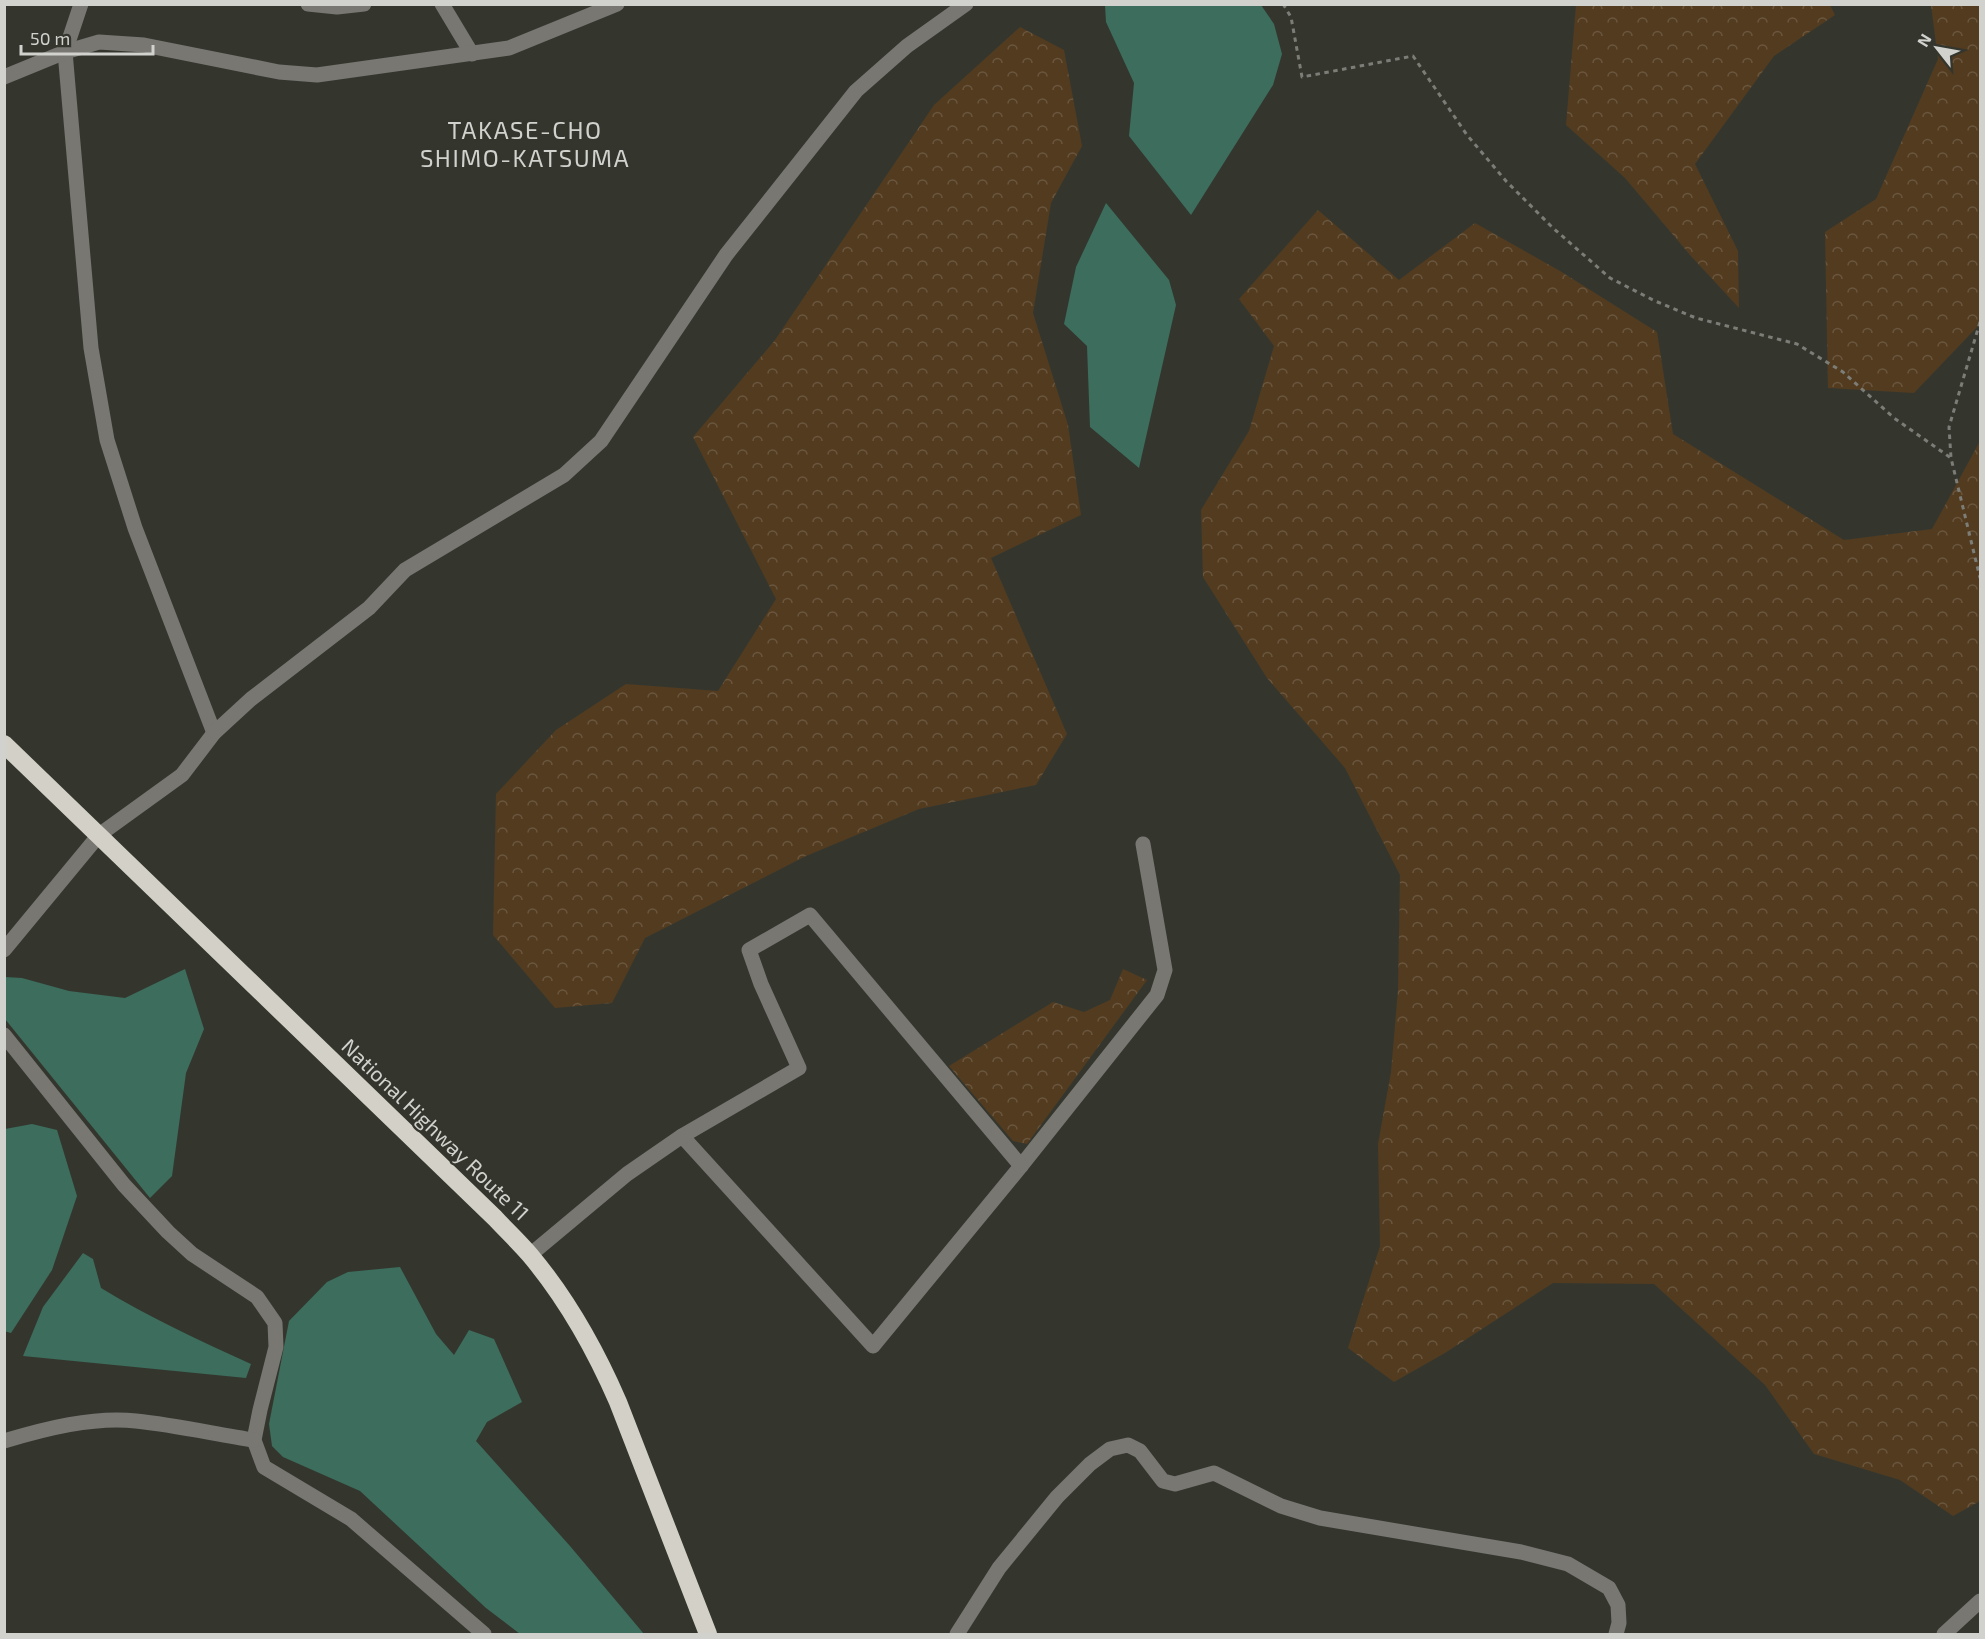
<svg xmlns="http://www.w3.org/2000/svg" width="1985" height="1639" viewBox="0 0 1985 1639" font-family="'Exo 2',sans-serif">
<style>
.forest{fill:url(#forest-crowns)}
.water{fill:#3c6d5d}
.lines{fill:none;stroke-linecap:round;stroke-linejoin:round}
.path{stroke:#7c7d77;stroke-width:3;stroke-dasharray:4.5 4.5;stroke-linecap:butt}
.minor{stroke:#787772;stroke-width:15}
.highway{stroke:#d3d1c7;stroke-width:18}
.labels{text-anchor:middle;stroke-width:4.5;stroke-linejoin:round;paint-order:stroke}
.street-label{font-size:21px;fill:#d1d2cd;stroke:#34362e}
.quarter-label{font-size:24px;letter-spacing:1.5px;fill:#d1d2cd;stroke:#34362e}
</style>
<defs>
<pattern id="forest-crowns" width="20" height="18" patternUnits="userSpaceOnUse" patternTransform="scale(1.5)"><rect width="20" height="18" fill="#523b1f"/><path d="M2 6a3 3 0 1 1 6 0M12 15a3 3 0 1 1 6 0" fill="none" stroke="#6a563e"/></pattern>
</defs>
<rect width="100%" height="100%" fill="#34362e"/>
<g class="forest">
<polygon points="1830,5 1835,15 1774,56 1695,164 1738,251 1739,308 1690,255 1625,178 1566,125 1576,5"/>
<polygon points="1931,5 1980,5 1980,324 1914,393 1828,388 1825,232 1876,199 1938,59"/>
<polygon points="1020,27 1064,50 1082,146 1051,203 1033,313 1068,425 1081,515 991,558 1067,734 1036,785 919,809 806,856 645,938 612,1003 555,1008 493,935 496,794 556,730 626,684 718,691 776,599 693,437 775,340 934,105"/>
<polygon points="1318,210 1399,280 1475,223 1560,271 1657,332 1673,434 1844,540 1932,529 1980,441 1980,1501 1953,1516 1900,1480 1814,1454 1765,1385 1654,1284 1553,1283 1445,1353 1394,1382 1348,1348 1380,1246 1378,1144 1391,1072 1398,990 1400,875 1345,768 1267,678 1203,577 1201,510 1249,431 1274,346 1239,299"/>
<polygon points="1123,969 1147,980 1027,1144 1013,1141 949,1066 1053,1002 1084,1012 1110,1000"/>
</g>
<g class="water">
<polygon points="1105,5 1261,5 1274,24 1282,54 1273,85 1191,215 1129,136 1134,83 1106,22"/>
<polygon points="1106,203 1169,280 1176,305 1139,468 1090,427 1087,346 1064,324 1076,267"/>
<polygon points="185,969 204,1029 186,1073 172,1176 150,1198 5,1019 5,977 22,978 69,991 125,998"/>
<polygon points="32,1124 57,1130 77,1196 52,1270 11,1333 4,1331 5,1129"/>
<path d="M83,1253L93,1259L101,1288C149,1317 200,1341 251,1364L246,1378L23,1356L43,1307Z"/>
<polygon points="400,1267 436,1334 454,1355 469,1330 494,1339 522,1402 487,1422 476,1441 570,1546 644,1634 520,1634 486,1608 360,1491 283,1457 272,1446 269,1424 289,1321 327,1282 348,1272"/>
</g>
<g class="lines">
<g class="path">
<polyline points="1283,4 1291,17 1302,77 1413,56 1467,135 1506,181 1553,228 1610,278 1655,301 1696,318 1797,344 1843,372 1894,418 1951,458"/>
<polyline points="1980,322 1949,427 1951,458 1980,578"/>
</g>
<g class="minor">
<polyline points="81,4 65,52 91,348 107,440 135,528 214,733"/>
<polyline points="308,4 337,7 364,4"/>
<polyline points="442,4 472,54"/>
<polyline points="4,77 65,52 99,42 144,45 279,72 317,75 509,48 617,4"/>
<polyline points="4,950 99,835 182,775 214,733 251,699 369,608 405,570 564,475 601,441 726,255 856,91 907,46 966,4"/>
<polyline points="4,1035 124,1185 168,1232 192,1254 257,1297 275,1323 276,1347 260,1410 254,1440 264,1467 351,1519 484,1634"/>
<polyline points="682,1136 873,1346 1021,1166 1157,995 1165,970 1143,844"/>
<polyline points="530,1255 627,1174 682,1136 799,1068 761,984 749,950 810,915 1021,1166"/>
<path d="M4,1441C44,1429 94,1416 136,1421C175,1425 215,1434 254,1440"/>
<polyline points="957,1634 999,1568 1057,1497 1090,1464 1110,1449 1128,1445 1140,1451 1163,1481 1175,1484 1214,1473 1281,1506 1320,1518 1521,1552 1568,1564 1609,1588 1618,1605 1619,1623 1616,1634"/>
<polyline points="1944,1634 1980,1601"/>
</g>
<path class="highway" d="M4,744L495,1218C506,1230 519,1242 530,1255C567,1299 595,1349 618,1402L708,1634"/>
</g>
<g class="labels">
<g class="street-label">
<text transform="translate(435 1130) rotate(44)" y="7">National Highway Route 11</text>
</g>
<g class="quarter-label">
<text x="525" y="139">TAKASE-CHO<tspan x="525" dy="28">SHIMO-KATSUMA</tspan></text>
</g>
</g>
<rect width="1985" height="1639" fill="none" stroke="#d1d2cd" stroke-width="12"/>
<g transform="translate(1937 48) rotate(301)" stroke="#34362e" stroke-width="4.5" paint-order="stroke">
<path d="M0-4.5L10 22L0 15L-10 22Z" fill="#d1d2cd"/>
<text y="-9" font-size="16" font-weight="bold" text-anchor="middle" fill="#d1d2cd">N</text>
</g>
<path d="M21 45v9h132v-9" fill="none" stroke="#d1d2cd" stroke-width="3"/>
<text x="30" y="45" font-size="18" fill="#d1d2cd" stroke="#34362e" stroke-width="4.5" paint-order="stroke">50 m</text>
</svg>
